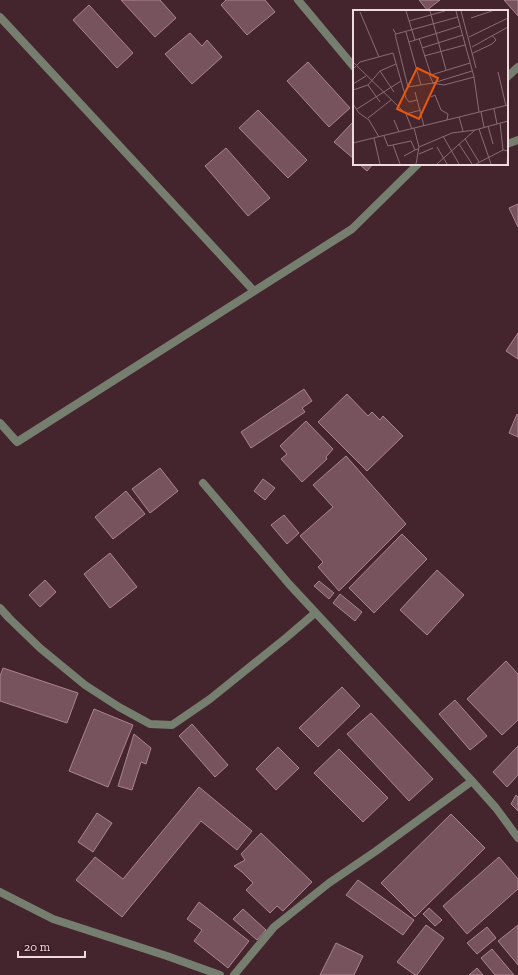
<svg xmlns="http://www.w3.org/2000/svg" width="518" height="975" viewBox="0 0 518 975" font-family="'Zilla Slab',serif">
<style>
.building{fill:#77535d;stroke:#ab848e}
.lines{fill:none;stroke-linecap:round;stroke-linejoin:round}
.minor{stroke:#767e70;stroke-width:8}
.inset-road{fill:none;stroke:#886d75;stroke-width:1}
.view{fill:#e8590c;fill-opacity:0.15;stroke:#e8590c;stroke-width:2}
.inset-edge{fill:none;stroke:#efdadf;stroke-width:2}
</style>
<rect width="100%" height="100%" fill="#44252e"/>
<g class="building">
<polygon points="121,0 160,0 176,18 155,37"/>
<polygon points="226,0 265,0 275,12 247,35 221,5"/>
<polygon points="419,0 440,0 427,10"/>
<polygon points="504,0 518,0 518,16"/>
<polygon points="89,5 133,53 117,68 73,20"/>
<polygon points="190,33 202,46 207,40 222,57 192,84 165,54"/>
<polygon points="308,62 350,108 329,127 287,81"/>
<polygon points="258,110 307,160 288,178 239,128"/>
<polygon points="352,123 354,125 354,159 334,142"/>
<polygon points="226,148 270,198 248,216 205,166"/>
<polygon points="359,164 373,164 367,171"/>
<polygon points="518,204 518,227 509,208"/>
<polygon points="518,333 518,359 506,351"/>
<polygon points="304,389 312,401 302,408 305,412 251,448 241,432"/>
<polygon points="347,394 368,416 372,412 380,420 383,416 403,436 367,471 318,422"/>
<polygon points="517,414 518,415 518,437 509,433"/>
<polygon points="306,421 333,449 326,457 327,459 302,482 281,459 287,454 280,446"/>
<polygon points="346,456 406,524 339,591 318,567 323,562 300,536 333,507 313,485"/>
<polygon points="160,468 178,491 150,513 132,489"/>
<polygon points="263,479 275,488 265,500 254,491"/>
<polygon points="126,491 145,514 113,539 95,517"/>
<polygon points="284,515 299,533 287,544 271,525"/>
<polygon points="402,534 427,559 374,613 349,588"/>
<polygon points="110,553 137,587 110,608 84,574"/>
<polygon points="437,570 464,595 427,635 400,610"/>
<polygon points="45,580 56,592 40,607 29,595"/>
<polygon points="319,581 334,593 329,599 314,586"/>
<polygon points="340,594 362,612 355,621 333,603"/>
<polygon points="506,661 518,674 518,720 502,735 467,699"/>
<polygon points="3,668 78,693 67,723 0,701 0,676"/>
<polygon points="342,687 360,706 318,747 299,728"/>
<polygon points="455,700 487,736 470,750 439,714"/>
<polygon points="94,709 133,725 108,787 69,771"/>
<polygon points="371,713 433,779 409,801 347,734"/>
<polygon points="192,724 228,765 215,777 179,736"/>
<polygon points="134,734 151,748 146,764 141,762 132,790 118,786"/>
<polygon points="518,746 518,775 507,787 493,772"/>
<polygon points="278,747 299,768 276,790 256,769"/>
<polygon points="339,749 388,798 363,822 314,773"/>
<polygon points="199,787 252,831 237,850 201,821 122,917 76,880 95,857 123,879"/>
<polygon points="516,795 518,797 518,811 511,804"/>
<polygon points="97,813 112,823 93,852 78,842"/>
<polygon points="451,814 485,848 415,917 381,883"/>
<polygon points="261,833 312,882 283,911 277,906 270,913 246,890 253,883 242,872 234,866 245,860 241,854"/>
<polygon points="499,857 518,879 518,889 467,934 443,906"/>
<polygon points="358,880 414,920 403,935 346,895"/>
<polygon points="199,902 249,941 228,968 194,941 202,930 187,919"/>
<polygon points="429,908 442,920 435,926 423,914"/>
<polygon points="243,909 266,930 257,940 233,919"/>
<polygon points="426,925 444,938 417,975 415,975 397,962"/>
<polygon points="518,925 518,965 498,941"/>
<polygon points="487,927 496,938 477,954 467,943"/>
<polygon points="336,943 363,956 354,975 320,975"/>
<polygon points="492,949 514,975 495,975 481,958"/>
<polygon points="477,968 483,975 469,975"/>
</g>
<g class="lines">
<g class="minor">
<polyline points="298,0 354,67"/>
<polyline points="0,17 254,291"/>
<polyline points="507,77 518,67"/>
<polyline points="507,144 518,140"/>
<polyline points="0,423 17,442 352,229 418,164"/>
<polyline points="203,483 289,584 472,781 496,808 518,838"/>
<polyline points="0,608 9,618 40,648 85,685 119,707 150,724 172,725 210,699 287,637 315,613"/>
<polyline points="0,892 53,919 167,956 220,975"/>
<polyline points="234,975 274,927 329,883 376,851 472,781"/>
</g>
</g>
<g transform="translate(353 10)">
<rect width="155" height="155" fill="#44252e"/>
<path class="inset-road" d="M53,1L62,30M77,1L93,60M103,1L121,67L126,102M108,1L123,58M7,2L26,47M118,8L139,1M56,11L92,1M40,19L43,24L105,7M53,22L68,75M42,24L55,77L80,73L76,64M116,27L155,8M66,28L78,65L117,53M56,32L107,16M119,37L155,17M69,38L110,25M120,43L139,34L143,30L139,25M71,46L112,35M0,52L53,104L59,119M0,59L7,52L40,43L53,88L56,92L64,90M27,61L41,82M145,62L153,96M79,73L91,75L121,67M80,73L119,61M0,74L13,66M0,80L15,75M62,82L71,116M78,87L82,85L88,100L95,104L94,110M27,92L15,75L27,61L43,54M0,94L6,103L16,110L26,127M4,99L48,71M141,99L144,114M128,102L131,117M53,104L68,100M106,107L110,121M15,108L38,90M41,110L46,122M147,113L150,140M135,116L140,134M61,118L66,137L63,154M126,119L138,154M31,126L35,136L58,131L62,140L65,139M90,126L106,154M21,128L27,154M112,129L126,152M0,133L155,95M106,134L119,154M40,135L47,154M66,137L99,123L122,120L155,111M84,137L94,154M66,144L80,138M51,146L62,140M84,154L122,120M123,154L150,140L155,141L154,154"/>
<path class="view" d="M64,58L85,68L66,109L44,99Z"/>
<rect width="155" height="155" class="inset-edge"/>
</g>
<path d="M18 951v6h67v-6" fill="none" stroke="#efdadf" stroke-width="2"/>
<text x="24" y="951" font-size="12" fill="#efdadf" stroke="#391b24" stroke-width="3" paint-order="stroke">20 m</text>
</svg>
